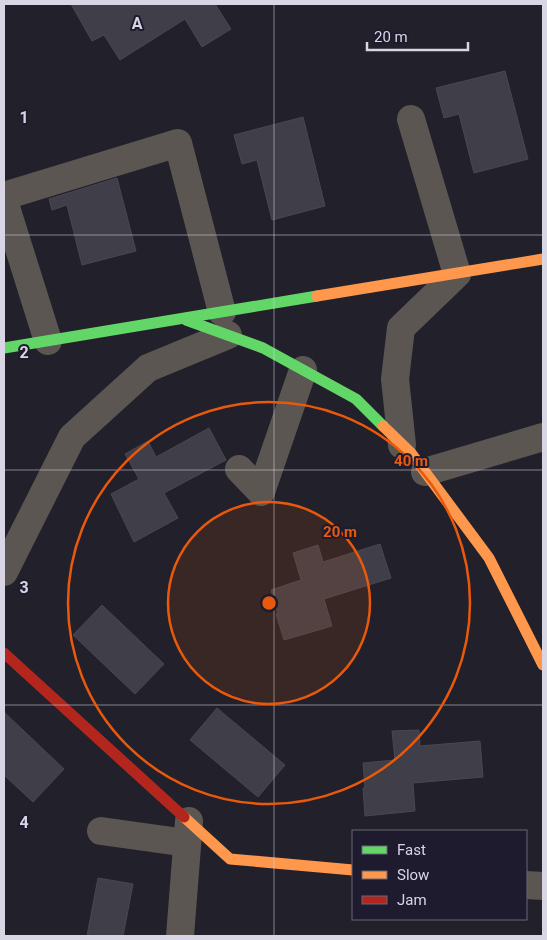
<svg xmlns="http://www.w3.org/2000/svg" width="547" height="940" viewBox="0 0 547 940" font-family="Roboto,sans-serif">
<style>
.building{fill:#403e49;stroke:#494750}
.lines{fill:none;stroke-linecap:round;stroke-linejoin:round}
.street{stroke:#5b5651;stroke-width:28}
.fast{stroke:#63d668;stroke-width:11}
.slow{stroke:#ff974d;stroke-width:11}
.jam{stroke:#b3261e;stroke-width:11}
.grid{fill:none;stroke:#d8d6e4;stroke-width:1;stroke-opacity:0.55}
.ring{fill:none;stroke:#e8590c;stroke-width:2.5}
.grid-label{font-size:16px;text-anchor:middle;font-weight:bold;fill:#d8d6e4;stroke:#1f1b2f;stroke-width:4;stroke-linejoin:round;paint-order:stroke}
.centre{fill:#e8590c;stroke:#1f1b2f;stroke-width:2.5}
.ring-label{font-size:15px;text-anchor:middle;font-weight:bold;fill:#e8590c;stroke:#1f1b2f;stroke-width:4;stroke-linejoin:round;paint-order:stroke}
</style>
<rect width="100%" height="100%" fill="#22202a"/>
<g class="building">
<polygon points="71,4 215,4 231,29 202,47 185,19 120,60 104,35 92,41"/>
<polygon points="505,71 528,159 474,173 459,114 444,118 436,88"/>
<polygon points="303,117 325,206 272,220 257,160 242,164 234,135"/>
<polygon points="117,178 136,251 82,265 67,205 52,210 49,199"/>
<polygon points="209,428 226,460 164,493 178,518 134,542 111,494 139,479 125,454 148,441 156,457"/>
<polygon points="380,544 391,578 324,599 332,626 284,640 276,614 278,614 271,590 301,580 293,553 318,545 323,562"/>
<polygon points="102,605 164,664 135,694 73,635"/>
<polygon points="217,708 285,765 258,797 190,740"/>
<polygon points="4,712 64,769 33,802 4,775"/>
<polygon points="419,730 420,746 480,741 483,777 413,783 415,811 365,816 363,788 365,788 363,763 395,760 392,731"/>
<polygon points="98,878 133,884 123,936 87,936"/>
</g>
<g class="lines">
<g class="street">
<polyline points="4,196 178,143 222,312"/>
<polyline points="4,201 48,341"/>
<polyline points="402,445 395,379 401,328 457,274 411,119"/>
<polyline points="239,469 261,492 303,370"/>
<polyline points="425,472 543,437"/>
<polyline points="4,572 72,437 148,368 228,335"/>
<polyline points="101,831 187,843"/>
<polyline points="526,885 543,886"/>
<polyline points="180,936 189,821"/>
</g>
<g class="fast">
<polyline points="186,320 263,348 356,399 383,426"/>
<polyline points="4,348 317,296"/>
</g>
<g class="slow">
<polyline points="317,296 543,259"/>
<polyline points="383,426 411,453 489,558 543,665"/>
<polyline points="184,817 230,859 353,870"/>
</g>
<polyline class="jam" points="4,653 184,817"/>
</g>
<path class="grid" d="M274,4V936M4,235H543M4,470H543M4,705H543"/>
<circle cx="269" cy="603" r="101" fill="#e8590c" fill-opacity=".12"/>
<g class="ring">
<circle cx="269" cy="603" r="101"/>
<circle cx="269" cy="603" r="201"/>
</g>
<g class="grid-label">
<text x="137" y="29">A</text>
<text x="24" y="123">1</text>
<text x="24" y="358">2</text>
<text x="24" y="593">3</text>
<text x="24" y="828">4</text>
</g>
<circle cx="269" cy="603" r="8" class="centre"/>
<g class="ring-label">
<text x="411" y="466">40 m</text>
<text x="340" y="537">20 m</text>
</g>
<rect width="547" height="940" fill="none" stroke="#d8d6e4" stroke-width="10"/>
<rect x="352" y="830" width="175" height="90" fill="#1f1b2f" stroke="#696677"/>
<rect x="362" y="846" width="25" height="8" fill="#63d668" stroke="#696677"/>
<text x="397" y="855" font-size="15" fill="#d8d6e4">Fast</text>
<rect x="362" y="871" width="25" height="8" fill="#ff974d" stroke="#696677"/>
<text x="397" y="880" font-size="15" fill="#d8d6e4">Slow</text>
<rect x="362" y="896" width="25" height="8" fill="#b3261e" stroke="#696677"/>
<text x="397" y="905" font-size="15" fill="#d8d6e4">Jam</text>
<path d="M367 42v8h101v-8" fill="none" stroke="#d8d6e4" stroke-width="2.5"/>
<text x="374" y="42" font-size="15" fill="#d8d6e4" stroke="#1f1b2f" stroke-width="4" paint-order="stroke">20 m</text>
</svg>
